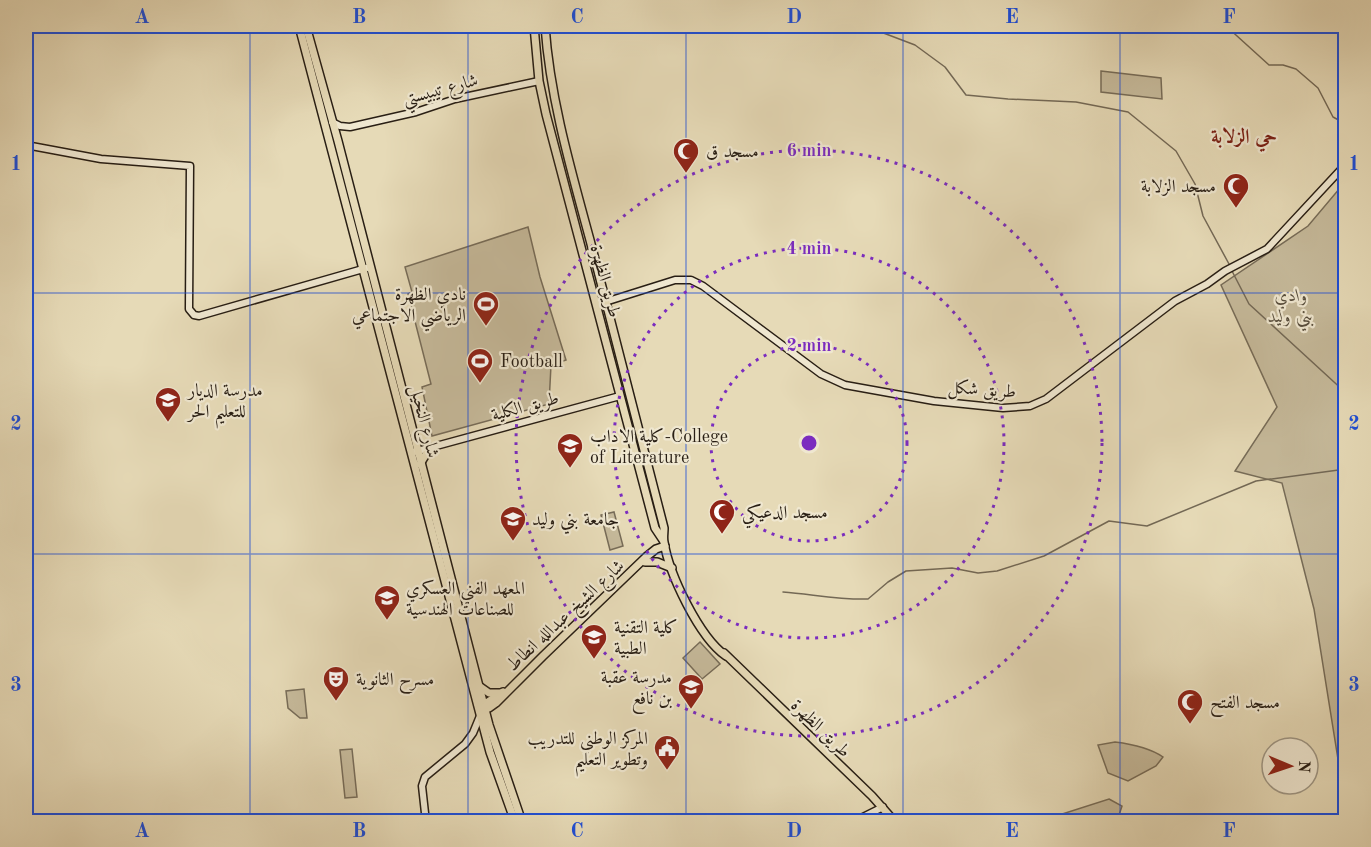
<svg xmlns="http://www.w3.org/2000/svg" width="1371" height="847" viewBox="0 0 1371 847" font-family="'Old Standard TT',Amiri,serif">
<style>
.green{fill:#c6ba9b;stroke:#776c58;stroke-width:1.5}
.lines{fill:none;stroke-linecap:round;stroke-linejoin:round}
.stream{stroke:#736855;stroke-width:1.5}
.secondary-casing{stroke:#281e14;stroke-width:9}
.primary-casing{stroke:#281e14;stroke-width:10}
.secondary{stroke:#efe7d0;stroke-width:6}
.primary{stroke:#e6dab7;stroke-width:7}
.grid{fill:none;stroke:#1d4ed8;stroke-width:1.5;stroke-opacity:0.55}
.ring{fill:none;stroke:#7b2cbf;stroke-width:3;stroke-dasharray:3 6}
.labels{text-anchor:middle;stroke-width:4.5;stroke-linejoin:round;paint-order:stroke}
.street-label{font-size:18px;fill:#281e14;stroke:#efe7d0}
.poi-label{font-size:18px;fill:#281e14;stroke:#efe7d0;text-anchor:start}
.park-label{font-size:18px;font-style:italic;fill:#574d3c;stroke:#efe7d0}
.neighbourhood-label{font-size:20px;font-weight:bold;fill:#7a1f14;stroke:#efe7d0}
.centre{fill:#7b2cbf;stroke:#efe7d0;stroke-width:3}
.ring-label{font-size:18px;text-anchor:middle;font-weight:bold;fill:#7b2cbf;stroke:#efe7d0;stroke-width:4.5;stroke-linejoin:round;paint-order:stroke}
.neatline{fill:none;stroke:#1d4ed8;stroke-width:2}
.grid-label{font-size:20px;text-anchor:middle;font-weight:bold;fill:#1d4ed8}
</style>
<rect width="100%" height="100%" fill="#e6dab7"/>
<filter id="stains"><feTurbulence type="fractalNoise" baseFrequency=".00333" numOctaves="4"/><feColorMatrix values="0 0 0 0 .2 0 0 0 0 .09 0 0 0 0 .02 0 0 0 .5 -.17"/></filter>
<radialGradient id="worn" r=".72"><stop offset=".6" stop-color="#630" stop-opacity="0"/><stop offset="1" stop-color="#630" stop-opacity=".3"/></radialGradient>
<g class="green">
<polygon points="1101,71 1161,78 1162,99 1101,92"/>
<polygon points="1345,182 1345,803 1314,609 1282,483 1235,471 1277,407 1221,285 1308,226"/>
<polygon points="528,227 540,277 566,360 551,365 549,404 432,436 422,387 431,384 408,294 412,292 405,267"/>
<polygon points="614,512 623,546 610,550 601,515"/>
<polygon points="700,642 720,664 702,679 683,658"/>
<polygon points="304,689 307,718 300,718 288,708 286,691"/>
<path d="M1115,742C1131,744 1150,748 1163,757L1156,766L1128,781L1108,773L1098,745Z"/>
<polygon points="352,749 357,797 345,798 340,750"/>
<polygon points="1109,799 1122,806 1117,821 1058,821 1056,816"/>
</g>
<g class="lines">
<g class="stream">
<polyline points="865,26 915,45 945,67 966,95 1008,99 1076,102 1128,112 1176,151 1195,184 1203,216 1229,264"/>
<polyline points="1226,26 1269,65 1283,65 1296,69 1318,88 1333,117 1346,124"/>
<polyline points="1232,271 1249,304 1346,393"/>
<path d="M783,592C811,594 839,600 868,599L888,582L906,571L952,568L978,573L997,571L1044,556L1109,521L1147,526L1256,481L1346,469"/>
</g>
<g class="secondary-casing">
<g id="secondary">
<polyline points="332,122 340,126 350,127 416,112 455,99 539,81"/>
<polyline points="26,145 101,159 190,166 189,309 194,315 199,316 370,267"/>
<polyline points="605,302 675,280 691,280 703,286 821,374 845,385 934,401 1003,408 1030,406 1046,399 1175,301 1207,284 1225,271 1267,249 1346,164"/>
<polyline points="414,452 620,396"/>
<polyline points="426,822 422,786 425,777 465,744 473,733 480,716"/>
<polyline points="853,822 883,807"/>
</g>
</g>
<g class="primary-casing">
<g id="primary">
<polyline points="299,26 490,752 515,822"/>
<polyline points="306,26 338,141 489,725 522,822"/>
<polyline points="534,26 539,81 546,114 655,528 663,540"/>
<path d="M545,26C550,98 571,170 590,240C614,336 639,432 664,528C664,533 663,538 664,542C669,574 699,637 726,656"/>
<polyline points="420,464 428,451"/>
<polyline points="645,562 657,562 672,568"/>
<polyline points="724,653 872,796 895,822"/>
<polyline points="479,686 489,693 501,693"/>
<polyline points="480,707 489,708 496,703 543,656 646,557 656,549 665,546"/>
<polyline points="483,710 488,702 503,692"/>
</g>
</g>
<use href="#secondary" class="secondary"/>
<use href="#primary" class="primary"/>
</g>
<path class="grid" d="M250,26V822M468,26V822M686,26V822M903,26V822M1120,26V822M26,293H1346M26,554H1346"/>
<g class="ring">
<circle cx="809" cy="443" r="98"/>
<circle cx="809" cy="443" r="195"/>
<circle cx="809" cy="443" r="293"/>
</g>
<defs>
<g id="mosque-pin" transform="scale(1.35)"><path d="M0 17L-7.5 6A9.5 9.5 0 1 1 7.5 6Z" fill="#8f2418" stroke="#efe7d0"/><path d="M3.5-4.9A6 6 0 1 0 3.5 4.9A5 5 0 1 1 3.5-4.9Z" fill="#fff"/></g>
<g id="stadium-pin" transform="scale(1.35)"><path d="M0 17L-7.5 6A9.5 9.5 0 1 1 7.5 6Z" fill="#8f2418" stroke="#efe7d0"/><path d="M0-5a6.5 5 0 1 0 0 10a6.5 5 0 1 0 0-10ZM-3.5-1.8h7v3.6h-7Z" fill="#fff"/></g>
<g id="school-pin" transform="scale(1.35)"><path d="M0 17L-7.5 6A9.5 9.5 0 1 1 7.5 6Z" fill="#8f2418" stroke="#efe7d0"/><path d="M0-5L7-2L0 1L-7-2ZM-4 1L0 2.5L4 1V4Q0 6-4 4Z" fill="#fff"/></g>
<g id="university-pin" transform="scale(1.35)"><path d="M0 17L-7.5 6A9.5 9.5 0 1 1 7.5 6Z" fill="#8f2418" stroke="#efe7d0"/><path d="M0-5L7-2L0 1L-7-2ZM-4 1L0 2.5L4 1V4Q0 6-4 4Z" fill="#fff"/></g>
<g id="theatre-pin" transform="scale(1.35)"><path d="M0 17L-7.5 6A9.5 9.5 0 1 1 7.5 6Z" fill="#8f2418" stroke="#efe7d0"/><path d="M-5-5.5Q0-4 5-5.5V0Q5 5 0 6Q-5 5-5 0ZM-3.3-2.5H-1v1.5H-3.3ZM1-2.5H3.3v1.5H1ZM-2.8 1Q0 5.5 2.8 1Z" fill="#fff"/></g>
<g id="civic-pin" transform="scale(1.35)"><path d="M0 17L-7.5 6A9.5 9.5 0 1 1 7.5 6Z" fill="#8f2418" stroke="#efe7d0"/><path d="M-.6-6.5H3V-4.5H.6V-3L4-1V1h2V6H-6V1h2V-1L-.6-3ZM-1.2 2.5V6h2.4V2.5Z" fill="#fff"/></g>
</defs>
<g fill-rule="evenodd">
<use href="#mosque-pin" x="686" y="151"/>
<use href="#mosque-pin" x="1236" y="186"/>
<use href="#stadium-pin" x="486" y="304"/>
<use href="#stadium-pin" x="480" y="361"/>
<use href="#school-pin" x="168" y="400"/>
<use href="#university-pin" x="570" y="446"/>
<use href="#mosque-pin" x="722" y="512"/>
<use href="#university-pin" x="513" y="519"/>
<use href="#university-pin" x="387" y="598"/>
<use href="#university-pin" x="594" y="637"/>
<use href="#theatre-pin" x="336" y="679"/>
<use href="#school-pin" x="691" y="687"/>
<use href="#mosque-pin" x="1190" y="702"/>
<use href="#civic-pin" x="667" y="748"/>
</g>
<g class="labels">
<g class="street-label">
<text transform="translate(440 89) rotate(-15)" y="6">شارع تيبيستي</text>
<text transform="translate(606 281) rotate(75)" y="6">طريق الظهرة</text>
<text transform="translate(982 389) rotate(4)" y="6">طريق شكل</text>
<text transform="translate(525 406) rotate(-15)" y="6">طريق الكلية</text>
<text transform="translate(425 421) rotate(76)" y="6">شارع النخيل</text>
<text transform="translate(565 615) rotate(-43)" y="6">شارع الشيخ عبدالله انطاط</text>
<text transform="translate(821 728) rotate(44)" y="6">طريق الظهرة</text>
</g>
<g class="poi-label">
<text x="706" y="157">مسجد ق</text>
<text x="1216" y="192" text-anchor="end">مسجد الزلابة</text>
<text x="466" y="300" text-anchor="end">نادي الظهرة<tspan x="466" dy="21">الرياضي الاجتماعي</tspan></text>
<text x="500" y="367">Football</text>
<text x="188" y="396">مدرسة الديار<tspan x="188" dy="21">للتعليم الحر</tspan></text>
<text x="590" y="442">كلية الاداب-College<tspan x="590" dy="21">of Literature</tspan></text>
<text x="742" y="518">مسجد الدعيكي</text>
<text x="532" y="525">جامعة بني وليد</text>
<text x="406" y="594">المعهد الفني العسكري<tspan x="406" dy="21">للصناعات الهندسية</tspan></text>
<text x="614" y="633">كلية التقنية<tspan x="614" dy="21">الطبية</tspan></text>
<text x="672" y="683" text-anchor="end">مدرسة عقبة<tspan x="672" dy="21">بن نافع</tspan></text>
<text x="356" y="685">مسرح الثانوية</text>
<text x="1210" y="708">مسجد الفتح</text>
<text x="648" y="744" text-anchor="end">المركز الوطني للتدريب<tspan x="648" dy="21">وتطوير التعليم</tspan></text>
</g>
<g class="park-label">
<text x="1291" y="301">وادي<tspan x="1291" dy="21">بني وليد</tspan></text>
</g>
<g class="neighbourhood-label">
<text x="1244" y="143">حي الزلابة</text>
</g>
</g>
<circle cx="809" cy="443" r="9" class="centre"/>
<g class="ring-label">
<text x="809" y="156">6 min</text>
<text x="809" y="254">4 min</text>
<text x="809" y="351">2 min</text>
</g>
<rect width="1371" height="847" fill="none" stroke="#e6dab7" stroke-width="66"/>
<g transform="translate(1290 766) rotate(92)"><circle r="28" fill="#efe7d0" stroke="#9f9785" stroke-width="1.5"/>
<path d="M0-4.5L10 22L0 15L-10 22Z" fill="#8f2418"/>
<text y="-9" font-size="16" font-weight="bold" text-anchor="middle" fill="#281e14">N</text>
</g>
<rect x="33" y="33" width="1305" height="781" class="neatline"/>
<g class="grid-label">
<text x="142" y="23">A</text>
<text x="359" y="23">B</text>
<text x="577" y="23">C</text>
<text x="794" y="23">D</text>
<text x="1012" y="23">E</text>
<text x="1229" y="23">F</text>
<text x="16" y="170">1</text>
<text x="1354" y="170">1</text>
<text x="16" y="430">2</text>
<text x="1354" y="430">2</text>
<text x="16" y="691">3</text>
<text x="1354" y="691">3</text>
<text x="142" y="837">A</text>
<text x="359" y="837">B</text>
<text x="577" y="837">C</text>
<text x="794" y="837">D</text>
<text x="1012" y="837">E</text>
<text x="1229" y="837">F</text>
</g>
<rect width="100%" height="100%" filter="url(#stains)"/>
<rect width="100%" height="100%" fill="url(#worn)"/>
</svg>
